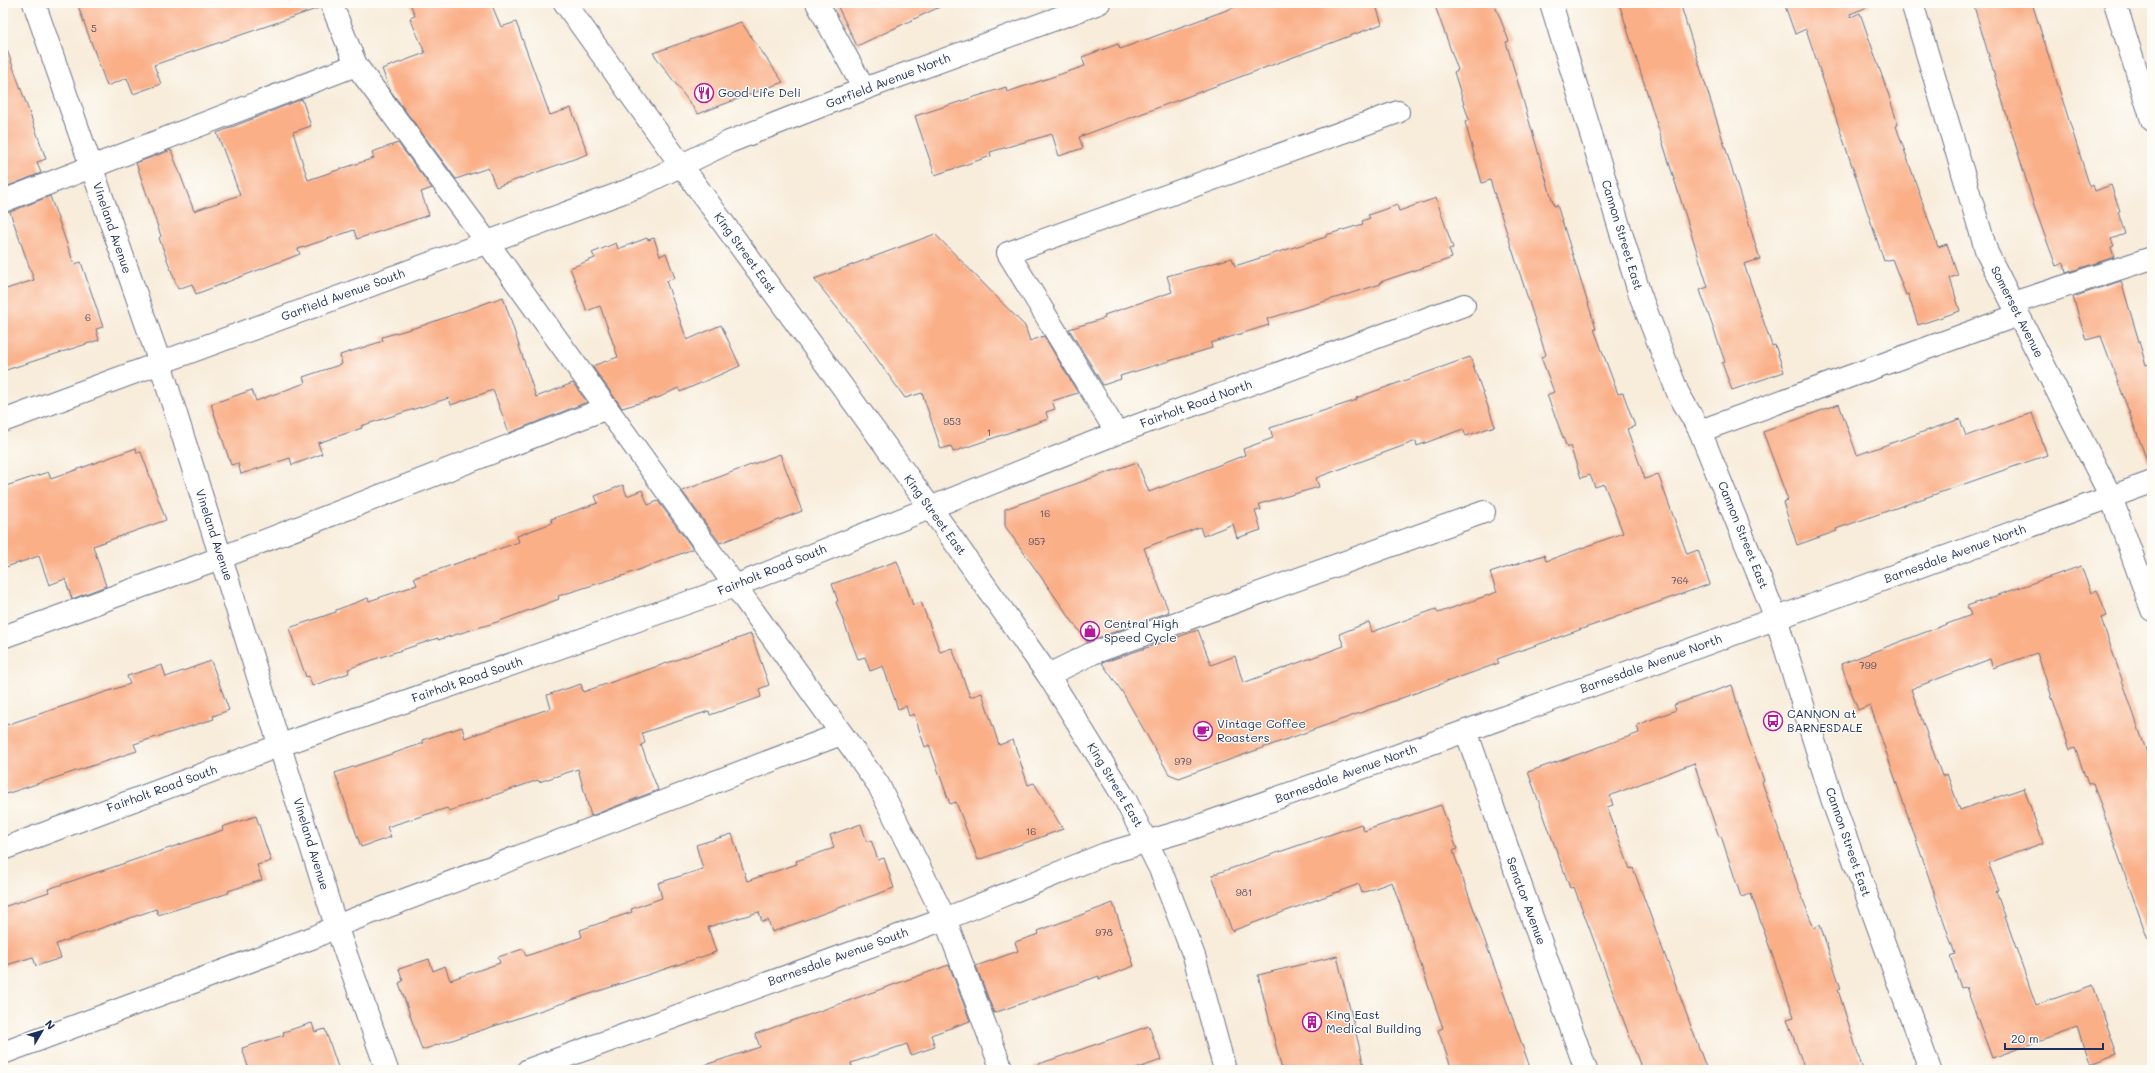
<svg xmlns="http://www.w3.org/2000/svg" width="2155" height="1073" viewBox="0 0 2155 1073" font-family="Mali,sans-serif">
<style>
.building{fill:#faaf87}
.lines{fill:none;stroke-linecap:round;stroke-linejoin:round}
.minor-casing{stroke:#687189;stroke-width:24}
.major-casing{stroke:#687189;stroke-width:24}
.minor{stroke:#fff;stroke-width:22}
.major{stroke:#fff;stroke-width:22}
.labels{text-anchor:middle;stroke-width:3;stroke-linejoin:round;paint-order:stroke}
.number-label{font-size:10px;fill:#534f68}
.street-label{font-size:12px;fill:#1b2f5e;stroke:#fdfcf7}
.poi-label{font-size:12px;fill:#1b2f5e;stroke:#fdfcf7;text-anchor:start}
</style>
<rect width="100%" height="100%" fill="#fdfcf7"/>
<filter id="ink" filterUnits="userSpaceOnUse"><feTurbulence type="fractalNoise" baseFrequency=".025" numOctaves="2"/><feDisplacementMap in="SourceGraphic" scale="8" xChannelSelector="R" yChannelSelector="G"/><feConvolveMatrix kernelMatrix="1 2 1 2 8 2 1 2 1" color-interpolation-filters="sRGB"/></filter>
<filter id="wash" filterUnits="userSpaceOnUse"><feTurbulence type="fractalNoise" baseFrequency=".012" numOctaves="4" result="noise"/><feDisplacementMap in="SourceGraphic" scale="16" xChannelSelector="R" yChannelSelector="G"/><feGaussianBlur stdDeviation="0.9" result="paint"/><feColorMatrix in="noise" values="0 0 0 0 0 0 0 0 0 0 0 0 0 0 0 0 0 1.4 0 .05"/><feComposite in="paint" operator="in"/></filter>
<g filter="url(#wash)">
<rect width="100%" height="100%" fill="#f8ecda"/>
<g id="blocks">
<g class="building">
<polygon points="77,3 319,3 319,8 154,65 161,84 133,94 127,78 107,86"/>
<polygon points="410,3 491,3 501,27 516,22 550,115 571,108 588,154 496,187 488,168 456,179 390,90 382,69 425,53 410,18 415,16"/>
<polygon points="836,3 948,3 857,46"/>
<polygon points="1246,3 1375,3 1382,24 1079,137 1083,148 1059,156 1052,134 990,152 991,156 935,175 915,116 1006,87 1007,92 1085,66 1082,57 1118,44 1120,49"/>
<polygon points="1434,3 1494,3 1509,41 1506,42 1554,206 1557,205 1596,329 1594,329 1618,394 1623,393 1635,426 1627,429 1645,479 1658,474 1687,554 1698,550 1710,584 1528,648 1497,659 1499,663 1179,778 1169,774 1123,693 1102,663 1198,630 1211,665 1235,656 1243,683 1344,646 1339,634 1369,622 1372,632 1436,609 1438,613 1497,592 1490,573 1544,555 1546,561 1623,533 1604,484 1595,487 1590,475 1581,478 1570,446 1567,448 1547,395 1554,392 1541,357 1546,355 1490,180 1482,183 1465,122 1469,120 1454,72 1458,70"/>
<polygon points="1619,3 1680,3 1760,259 1744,264 1772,346 1775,345 1784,372 1732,390 1722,363 1725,362 1700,290 1708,287"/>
<polygon points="1784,3 1869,3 1870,6 1850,14 1851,17 1860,13 1889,96 1898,125 1896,126 1938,247 1947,244 1958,275 1950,278 1960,311 1918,325 1908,294 1906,295 1892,259 1884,261 1806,29 1795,34"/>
<polygon points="1973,3 2032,3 2090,187 2093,185 2095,191 2111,185 2120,211 2118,212 2125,234 2111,239 2114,246 2111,247 2114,257 2066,273 2064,263 2056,266 2034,206"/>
<polygon points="741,22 783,82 698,114 653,53"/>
<polygon points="6,47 46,159 37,162 41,173 3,188 3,48"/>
<polygon points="302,99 311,126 293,132 308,180 374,158 372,152 398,143 432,188 421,192 429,215 357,239 354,230 298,249 300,254 196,294 192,284 178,289 159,238 161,236 136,163 171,150 194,211 240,195 217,133"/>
<polygon points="50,196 74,264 81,262 103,327 96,329 99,340 3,371 3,290 34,280 10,212"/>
<polygon points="1436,198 1453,248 1449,249 1452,258 1380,282 1381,284 1267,319 1269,325 1211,343 1212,348 1120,376 1121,379 1103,385 1069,329 1105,318 1104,315 1172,292 1167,276 1232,258 1235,266 1326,237 1326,235 1363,224 1362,221 1370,218 1368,215 1397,205 1399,211"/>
<polygon points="935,234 1025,326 1030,341 1044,336 1078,393 1052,401 1055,409 1046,412 1048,419 953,452 951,446 941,449 922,393 905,398 866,344 814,279"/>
<polygon points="647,238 648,240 654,238 660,256 666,253 675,278 666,281 687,340 721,325 740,366 680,392 678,388 660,397 622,408 592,366 618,357 600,306 587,311 570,268 595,258 592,253 616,243 618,249"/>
<polygon points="2121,281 2146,365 2152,363 2152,465 2149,466 2101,336 2086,340 2073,297"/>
<polygon points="503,297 536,397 573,383 587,402 509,433 493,390 451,405 449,398 361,426 362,428 318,443 322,454 292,465 290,458 241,474 238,463 231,465 211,404 252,390 256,401 305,383 303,377 342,364 340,355 383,341 382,337 421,326"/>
<polygon points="1470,357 1495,426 1466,436 1463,429 1417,446 1416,441 1316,478 1319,487 1259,504 1261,510 1255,511 1261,530 1237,538 1233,524 1203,536 1200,527 1144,548 1169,612 1087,642 1005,526 1005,509 1137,462 1149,492 1245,455 1243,449 1273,438 1270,428 1357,400 1356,398"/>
<polygon points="1839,404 1857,455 1960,419 1966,436 2032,413 2047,455 1836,529 1837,531 1797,545 1783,502 1788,500 1763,432"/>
<polygon points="136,448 137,453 141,452 166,520 93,546 106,586 72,599 65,579 49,585 39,556 3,568 3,487 48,472 51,479"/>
<polygon points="780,454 802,511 720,543 682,491"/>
<polygon points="623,485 627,496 642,490 648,505 658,501 693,549 625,575 558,596 559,599 497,622 438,640 438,638 378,658 348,669 349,673 312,686 309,676 306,677 289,628 336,612 336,610 368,598 369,601 417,585 414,578 519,542 517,536 552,523 551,519 598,503 595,496"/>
<polygon points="897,561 913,605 921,602 940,652 952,648 970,697 982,693 999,745 1013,740 1028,785 1034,783 1063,829 978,860 956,802 950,804 929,745 925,747 914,714 909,716 906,706 898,709 883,666 870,671 865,657 858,659 836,602 838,601 832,584"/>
<polygon points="2081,566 2091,593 2097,590 2107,616 2101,618 2152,768 2152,939 2148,940 2093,783 2088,784 2075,748 2070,750 2037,653 1993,668 1990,659 1911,689 1942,776 1947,774 1960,810 2024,788 2043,843 1988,863 1999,890 1996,891 2036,1005 2093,985 2117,1054 2090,1064 2077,1028 1992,1058 1966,987 1961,988 1950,956 1955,954 1870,705 1858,710 1841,664 1971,615 1967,606"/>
<polygon points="751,634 769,685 759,689 761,697 710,715 709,711 642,733 645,743 641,745 658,790 591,816 578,769 539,782 538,780 449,811 447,808 387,827 391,837 361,847 335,773 424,743 422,740 462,727 465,738 551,708 547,695 581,684 583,692"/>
<polygon points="211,661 229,710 213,716 214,719 134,744 137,751 3,795 3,726 130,684 127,676 162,665 166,677"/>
<polygon points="1732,685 1740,714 1764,781 1762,782 1800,892 1814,928 1820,925 1829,952 1841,989 1838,990 1863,1070 1805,1070 1787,1019 1794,1017 1751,894 1741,897 1721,836 1719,837 1694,763 1614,794 1610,796 1613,805 1607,807 1630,869 1633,868 1707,1070 1642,1070 1574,887 1570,888 1528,772 1639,733 1637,725 1676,710 1674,705"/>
<polygon points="1441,805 1457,849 1453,851 1531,1070 1452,1070 1438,1030 1443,1028 1392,882 1362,893 1359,884 1232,931 1212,875 1361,824 1364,831"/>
<polygon points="256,816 271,861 257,865 262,880 228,891 229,893 158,915 156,909 56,944 61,958 36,966 33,957 3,966 3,907 49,892 48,889 223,830 222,827"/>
<polygon points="861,824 867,842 871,840 878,860 884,858 894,888 772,932 768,920 762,922 759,912 708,927 716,952 422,1050 399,983 403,981 399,969 429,959 433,971 445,966 450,980 500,963 498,957 523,949 526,956 582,937 580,930 632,912 631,909 662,898 658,883 703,869 696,845 732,834 747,881 797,864 796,861 834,848 830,835"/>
<polygon points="1113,903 1134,966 1099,979 1099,976 994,1013 976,966 1018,951 1015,942 1039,934 1038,931"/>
<polygon points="1337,956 1365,1070 1282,1070 1258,975"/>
<polygon points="949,965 970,1021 931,1035 935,1047 911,1055 907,1044 851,1063 853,1070 706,1070 705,1065 760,1047 755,1034"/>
<polygon points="312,1023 315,1032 325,1029 339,1070 249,1070 242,1048 284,1035 283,1032"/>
<polygon points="1149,1026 1161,1060 1133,1070 1033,1070 1033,1066"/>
</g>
</g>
</g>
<g filter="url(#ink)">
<use href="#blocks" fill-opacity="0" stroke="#687189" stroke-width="1"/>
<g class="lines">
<g class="minor-casing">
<g id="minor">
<polyline points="34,3 160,363 336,926 387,1070"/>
<polyline points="331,3 356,65 487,242 878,784 945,919 1002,1070"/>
<polyline points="817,3 864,89"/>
<polyline points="1912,3 1987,253 2111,497 2152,610"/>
<polyline points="2115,3 2152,120"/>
<polyline points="3,201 356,65"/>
<polyline points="2013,303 2152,258"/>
<polyline points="3,421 637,187 729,142 864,89 1099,3"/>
<polyline points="1700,431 2018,315"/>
<polyline points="1117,433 1008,253 1398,112"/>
<polyline points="3,637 220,558 607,408"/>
<polyline points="1048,675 1093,653 1484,512"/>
<polyline points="1466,731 1586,1070"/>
<polyline points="3,849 281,745 735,586 1117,433 1464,305"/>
<polyline points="3,1053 317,936 336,926 841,734"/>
<polyline points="528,1070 945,919 1105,854 1190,829 1466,731 2152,482"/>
</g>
</g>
<g class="major-casing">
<g id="major">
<polyline points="565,3 681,165 930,507 1048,675 1125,799 1161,871 1194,956 1225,1070"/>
<polyline points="1551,3 1640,295 1678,393 1700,431 1776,618 1834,805 1930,1070"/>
</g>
</g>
<use href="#minor" class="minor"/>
<use href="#major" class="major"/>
</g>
</g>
<defs>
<g id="restaurant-ring" transform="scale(1)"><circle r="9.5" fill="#fdfcf7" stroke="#b5179e" stroke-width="1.5"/><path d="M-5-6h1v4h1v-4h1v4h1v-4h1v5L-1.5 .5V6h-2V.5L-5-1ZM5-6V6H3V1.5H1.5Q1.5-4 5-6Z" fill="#b5179e"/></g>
<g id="shop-ring" transform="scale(1)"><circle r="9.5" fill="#fdfcf7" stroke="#b5179e" stroke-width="1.5"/><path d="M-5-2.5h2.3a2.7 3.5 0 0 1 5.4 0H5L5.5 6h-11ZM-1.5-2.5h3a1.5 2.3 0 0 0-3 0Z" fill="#b5179e"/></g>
<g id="bus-ring" transform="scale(1)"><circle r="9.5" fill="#fdfcf7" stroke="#b5179e" stroke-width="1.5"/><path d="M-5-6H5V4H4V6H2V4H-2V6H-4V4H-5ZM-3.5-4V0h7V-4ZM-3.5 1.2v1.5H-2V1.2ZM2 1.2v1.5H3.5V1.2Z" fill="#b5179e"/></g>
<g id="cafe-ring" transform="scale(1)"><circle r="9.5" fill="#fdfcf7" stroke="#b5179e" stroke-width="1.5"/><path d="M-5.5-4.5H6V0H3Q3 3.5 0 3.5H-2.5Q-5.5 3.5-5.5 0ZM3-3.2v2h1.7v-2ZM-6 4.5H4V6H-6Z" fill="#b5179e"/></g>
<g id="building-ring" transform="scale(1)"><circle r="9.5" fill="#fdfcf7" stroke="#b5179e" stroke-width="1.5"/><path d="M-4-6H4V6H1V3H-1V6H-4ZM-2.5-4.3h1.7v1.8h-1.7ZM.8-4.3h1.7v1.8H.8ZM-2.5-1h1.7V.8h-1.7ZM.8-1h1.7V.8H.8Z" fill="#b5179e"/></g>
</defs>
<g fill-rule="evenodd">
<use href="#restaurant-ring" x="704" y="93"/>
<use href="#shop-ring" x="1090" y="631"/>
<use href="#bus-ring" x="1773" y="721"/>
<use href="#cafe-ring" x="1203" y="731"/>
<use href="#building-ring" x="1312" y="1022"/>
</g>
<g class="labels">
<g class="number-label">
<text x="94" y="32">5</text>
<text x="88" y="321">6</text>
<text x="952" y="425">953</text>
<text x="989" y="436">1</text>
<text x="1045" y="517">16</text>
<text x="1037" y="545">957</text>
<text x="1680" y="584">764</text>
<text x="1868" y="669">799</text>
<text x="1183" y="765">979</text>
<text x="1031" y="835">16</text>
<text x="1244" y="896">981</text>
<text x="1104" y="936">978</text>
</g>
<g class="street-label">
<text transform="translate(888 81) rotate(-21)" y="4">Garfield Avenue North</text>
<text transform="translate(112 228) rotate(71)" y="4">Vineland Avenue</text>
<text transform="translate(1622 235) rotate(73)" y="4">Cannon Street East</text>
<text transform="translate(745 253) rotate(54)" y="4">King Street East</text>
<text transform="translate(343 295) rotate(-20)" y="4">Garfield Avenue South</text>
<text transform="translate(2017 312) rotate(63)" y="4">Somerset Avenue</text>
<text transform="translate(1196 404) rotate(-20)" y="4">Fairholt Road North</text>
<text transform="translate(935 515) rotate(54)" y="4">King Street East</text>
<text transform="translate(214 535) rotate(72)" y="4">Vineland Avenue</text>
<text transform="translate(1743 535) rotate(68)" y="4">Cannon Street East</text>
<text transform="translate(1955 554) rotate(-20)" y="4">Barnesdale Avenue North</text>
<text transform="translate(772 570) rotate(-22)" y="4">Fairholt Road South</text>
<text transform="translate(1651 664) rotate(-20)" y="4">Barnesdale Avenue North</text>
<text transform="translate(467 680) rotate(-19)" y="4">Fairholt Road South</text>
<text transform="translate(1346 774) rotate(-20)" y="4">Barnesdale Avenue North</text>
<text transform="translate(1115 785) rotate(59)" y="4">King Street East</text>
<text transform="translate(162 789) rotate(-20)" y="4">Fairholt Road South</text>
<text transform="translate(1848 842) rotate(71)" y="4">Cannon Street East</text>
<text transform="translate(311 844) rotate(73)" y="4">Vineland Avenue</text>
<text transform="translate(1526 901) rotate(70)" y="4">Senator Avenue</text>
<text transform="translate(838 957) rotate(-20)" y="4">Barnesdale Avenue South</text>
</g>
<g class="poi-label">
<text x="718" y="97">Good Life Deli</text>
<text x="1104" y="628">Central High<tspan x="1104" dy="14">Speed Cycle</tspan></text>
<text x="1787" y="718">CANNON at<tspan x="1787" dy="14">BARNESDALE</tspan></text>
<text x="1217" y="728">Vintage Coffee<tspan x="1217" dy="14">Roasters</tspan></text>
<text x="1326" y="1019">King East<tspan x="1326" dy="14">Medical Building</tspan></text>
</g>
</g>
<rect width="2155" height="1073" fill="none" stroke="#fdfcf7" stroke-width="16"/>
<g transform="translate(42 1031) rotate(52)" stroke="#fdfcf7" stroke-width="3" paint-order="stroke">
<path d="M0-3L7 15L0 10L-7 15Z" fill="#1b2f5e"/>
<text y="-6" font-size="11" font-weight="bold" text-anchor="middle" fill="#1b2f5e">N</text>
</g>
<path d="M2005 1043v6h98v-6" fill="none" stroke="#1b2f5e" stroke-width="2"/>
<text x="2011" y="1043" font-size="12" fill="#1b2f5e" stroke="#fdfcf7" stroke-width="3" paint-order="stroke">20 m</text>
</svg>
